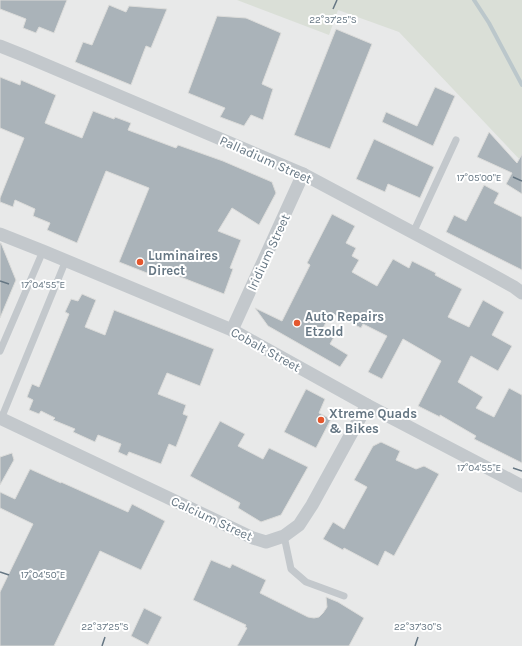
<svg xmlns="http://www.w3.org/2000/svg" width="522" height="646" viewBox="0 0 522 646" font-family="Karla,sans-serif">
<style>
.built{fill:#e8e9e9}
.green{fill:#dadfd7}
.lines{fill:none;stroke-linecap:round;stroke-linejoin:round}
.stream{stroke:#bbc7cb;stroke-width:4}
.building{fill:#aab3b9;stroke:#dcdcda}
.lane{stroke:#c3c8cc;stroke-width:7}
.street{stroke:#c3c8cc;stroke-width:13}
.ticks{fill:none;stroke:#657683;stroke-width:1.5}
.poi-dot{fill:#e4572e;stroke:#fff;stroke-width:1.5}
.labels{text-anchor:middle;stroke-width:4;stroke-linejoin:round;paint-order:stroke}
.street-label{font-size:13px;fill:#657683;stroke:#fff}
.poi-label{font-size:13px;font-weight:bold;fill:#657683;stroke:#fff;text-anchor:start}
.ticks-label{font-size:10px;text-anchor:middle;fill:#657683;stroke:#fff;stroke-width:4;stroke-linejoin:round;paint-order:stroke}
</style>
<rect width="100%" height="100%" fill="#fafaf8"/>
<rect class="built" x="0" y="0" width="522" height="646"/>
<polygon class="green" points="237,0 522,0 522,162 399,32 338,10 329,35"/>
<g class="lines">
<polyline class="stream" points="474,0 489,23 522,85"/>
</g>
<g class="building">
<polygon points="0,0 67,0 54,33 39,27 36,33 23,28 26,19 0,9"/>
<polygon points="109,5 126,12 129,6 167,9 151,48 146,46 131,85 75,62 83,42 92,45"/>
<polygon points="217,16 246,18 281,33 262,84 273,89 263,120 251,115 244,126 220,117 225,108 188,93"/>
<polygon points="336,29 372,44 330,149 294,135"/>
<polygon points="0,77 20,85 21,80 56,95 45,123 82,138 93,111 114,119 115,117 131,123 128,130 176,148 178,145 223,161 272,182 276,193 259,225 232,208 218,231 241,240 230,268 233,269 224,294 155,267 152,275 119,262 149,188 106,171 77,243 47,230 50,223 33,216 35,209 15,200 13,207 0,202 0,198 24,138 0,128"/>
<polygon points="435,87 455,96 433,146 382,122 386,112 417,126"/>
<polygon points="489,132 517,163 522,154 522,194 506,184 512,173 477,157"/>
<polygon points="374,139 434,167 420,198 388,184 385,192 356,179"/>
<polygon points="484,185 499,193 494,203 522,217 522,270 446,232 454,215 466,221"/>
<polygon points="332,214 355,226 346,243 356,248 352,256 359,260 352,272 377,286 393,259 409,268 412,261 436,273 435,275 462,289 448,317 469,327 483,300 504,312 492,335 512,346 498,371 471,356 458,382 483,397 476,408 494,417 509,388 522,395 522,463 474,439 476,436 440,415 440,417 418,406 441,361 403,339 382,379 368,372 387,336 363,324 361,328 331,313 322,330 334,337 330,344 348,355 340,367 268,326 255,308 282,321 310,265 307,263"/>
<polygon points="0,243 1,243 16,280 0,318"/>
<polygon points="82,294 96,300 85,327 105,335 114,310 214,349 200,386 167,373 158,394 186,405 183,414 188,416 176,447 169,444 161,464 129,452 127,456 118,452 121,444 98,435 95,442 73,432 75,429 53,420 55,418 41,411 39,414 29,410 33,400 27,397 32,384 39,387 69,314 65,312 71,299 78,301"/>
<polygon points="306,389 325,399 319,413 331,419 316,448 284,432"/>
<polygon points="220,421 245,434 238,446 263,459 269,448 308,467 281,515 261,522 238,508 240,503 190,476"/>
<polygon points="381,442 400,451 396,460 416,469 424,466 439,474 394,556 385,551 378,566 344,548 343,550 323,539 333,522 344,529 367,487 354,480 373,446"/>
<polygon points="12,453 14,460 0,485 0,457"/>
<polygon points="30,469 61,483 61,482 128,512 132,504 165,521 141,570 100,551 54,646 0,646 0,592 33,524 0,508 0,492 15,499"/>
<polygon points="211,560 230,568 232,564 266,580 260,593 308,617 314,618 319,617 323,613 327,607 326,597 338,602 364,618 349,646 237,646 247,628 245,627 246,625 193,600"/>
<polygon points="144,608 162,617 148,645 131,636"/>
</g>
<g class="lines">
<g class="lane">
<polyline points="413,233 456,140"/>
<polyline points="0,351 43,251"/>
<polyline points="1,419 66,260"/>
<polyline points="284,536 291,569 306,582 344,596"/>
</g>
<g class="street">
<polyline points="0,46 25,56 303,174 487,272 514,287 522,293"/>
<polyline points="0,234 43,251 232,330 367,405 522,486"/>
<polyline points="232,330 303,174"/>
<polyline points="0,418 253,538 266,542 284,536 299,525 312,505 367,405"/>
</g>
</g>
<path class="ticks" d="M333,9L337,0M513,177L522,181M0,281L9,284M513,468L522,471M0,572L9,575M102,646L105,637M415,646L418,637"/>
<g class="poi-dot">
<circle cx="140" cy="262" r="4"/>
<circle cx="297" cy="323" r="4"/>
<circle cx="321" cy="420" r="4"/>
</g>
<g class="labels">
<g class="street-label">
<text transform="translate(266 159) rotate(24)" y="5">Palladium Street</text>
<text transform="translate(268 252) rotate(-65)" y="5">Iridium Street</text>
<text transform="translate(266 349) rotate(29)" y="5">Cobalt Street</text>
<text transform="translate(212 518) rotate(25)" y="5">Calcium Street</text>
</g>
<g class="poi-label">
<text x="148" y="260">Luminaires<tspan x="148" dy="15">Direct</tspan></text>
<text x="305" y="321">Auto Repairs<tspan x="305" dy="15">Etzold</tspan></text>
<text x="329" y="418">Xtreme Quads<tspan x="329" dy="15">&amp; Bikes</tspan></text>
</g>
</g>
<g class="ticks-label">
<text x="333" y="23">22°37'25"S</text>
<text x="479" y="181">17°05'00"E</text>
<text x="43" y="288">17°04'55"E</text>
<text x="479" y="471">17°04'55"E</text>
<text x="43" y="578">17°04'50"E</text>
<text x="105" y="630">22°37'25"S</text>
<text x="418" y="630">22°37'30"S</text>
</g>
</svg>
